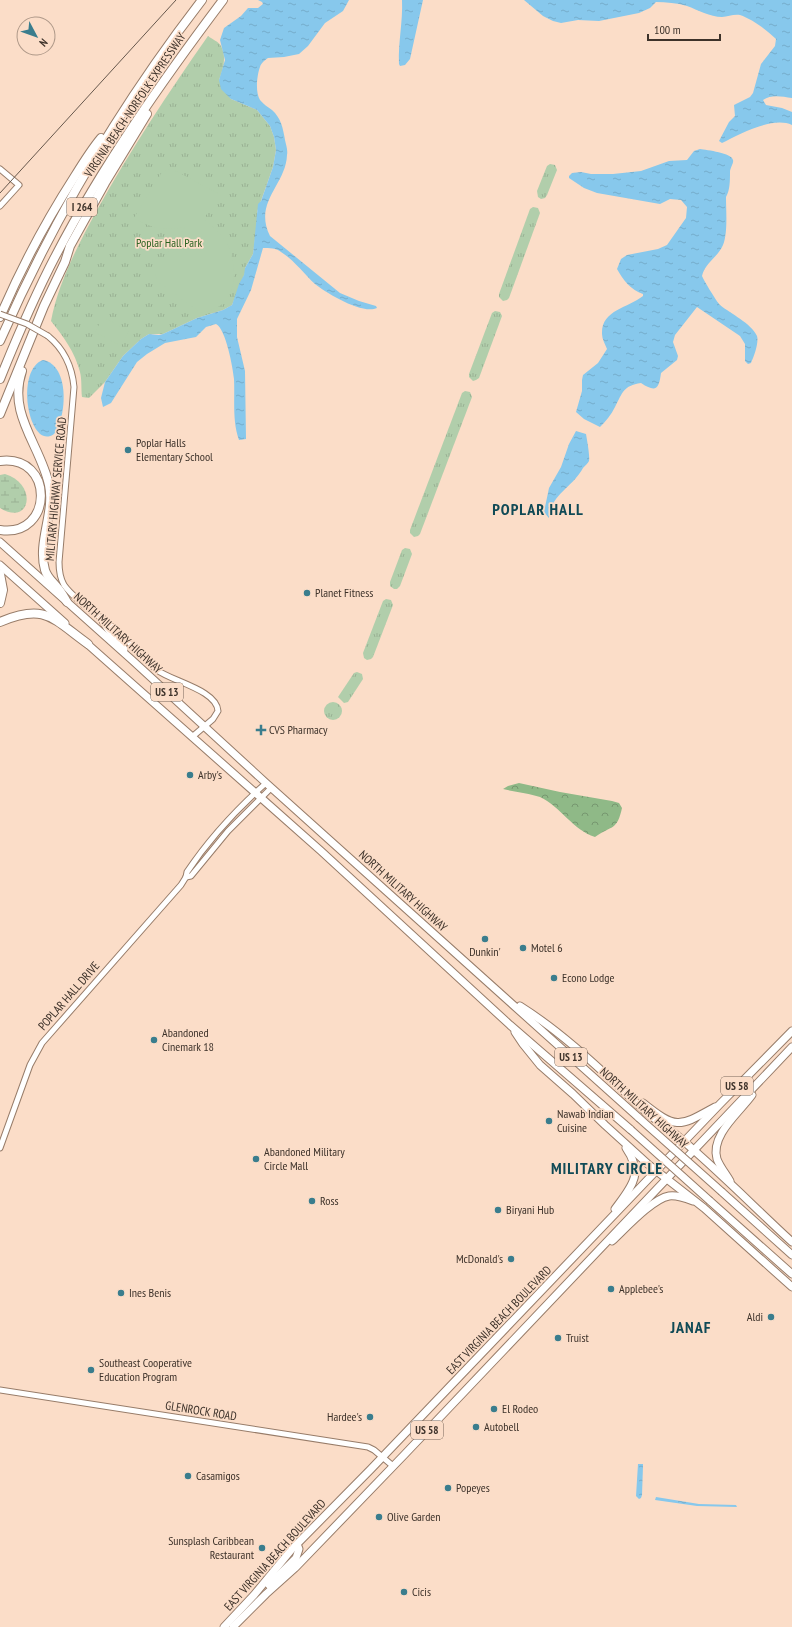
<svg xmlns="http://www.w3.org/2000/svg" width="792" height="1627" viewBox="0 0 792 1627" font-family="'PT Sans Narrow',sans-serif">
<style>
.grass{fill:url(#grass-tufts)}
.forest{fill:url(#forest-crowns)}
.wetland{fill:url(#wetland-marsh)}
.pitch{fill:#b1ceab}
.water{fill:url(#water-ripples)}
.lines{fill:none;stroke-linecap:round;stroke-linejoin:round}
.tertiary-casing{stroke:#977c69;stroke-width:7}
.primary-casing{stroke:#977c69;stroke-width:9}
.motorway-casing{stroke:#977c69;stroke-width:10}
.tertiary{stroke:#fff;stroke-width:5}
.primary{stroke:#fff;stroke-width:7}
.motorway{stroke:#fff;stroke-width:8}
.tram{stroke:#67584d;stroke-width:1}
.tertiary-bridge-casing{stroke:#977c69;stroke-width:7;stroke-linecap:butt}
.primary-bridge-casing{stroke:#977c69;stroke-width:9;stroke-linecap:butt}
.tertiary-bridge{stroke:#fff;stroke-width:5}
.primary-bridge{stroke:#fff;stroke-width:7}
.poi-dot{fill:#3a7d8d;stroke:#fbddc8;stroke-width:1.5}
.labels{text-anchor:middle;stroke-width:3.5;stroke-linejoin:round;paint-order:stroke}
.shield{fill:#fbddc8;stroke:#766559;stroke-width:1}
.shield-label{font-size:11px;font-weight:bold;fill:#3d322a}
.street-label{font-size:12px;fill:#3d322a;stroke:#fbddc8}
.park-label{font-size:12px;fill:#2b6221;stroke:#fbddc8}
.poi-label{font-size:12px;fill:#3d322a;stroke:#fbddc8;text-anchor:start}
.district-label{font-size:16px;font-weight:bold;letter-spacing:1px;fill:#104a56;stroke:#fbddc8}
</style>
<defs>
<pattern id="grass-tufts" width="24" height="20" patternUnits="userSpaceOnUse"><rect width="24" height="20" fill="#b1ceab"/><path d="M3 7l-1-3M5 7V3M7 7l1-3M15 17l-1-3M17 17v-4M19 17l1-3" fill="none" stroke="#99b193"/></pattern>
<pattern id="forest-crowns" width="20" height="18" patternUnits="userSpaceOnUse"><rect width="20" height="18" fill="#8fb987"/><path d="M2 6a3 3 0 1 1 6 0M12 15a3 3 0 1 1 6 0" fill="none" stroke="#76976f"/></pattern>
<pattern id="wetland-marsh" width="20" height="14" patternUnits="userSpaceOnUse"><rect width="20" height="14" fill="#b1ceab"/><path d="M1 5h8M5 5V1M11 12h8M15 12V8" fill="none" stroke="#99b193"/></pattern>
<pattern id="water-ripples" width="26" height="14" patternUnits="userSpaceOnUse"><rect width="26" height="14" fill="#87c8ec"/><path d="M2 4q2-2 4 0t4 0M15 11q2-2 4 0t4 0" fill="none" stroke="#75accb"/></pattern>
</defs>
<rect width="100%" height="100%" fill="#fbddc8"/>
<g class="grass">
<path d="M208,36C212,39 219,42 221,46C227,57 223,69 219,80L231,99L257,110L270,126L274,137L276,150L273,167L257,212V224L253,254L245,268V273L232,305L223,310L197,318L163,334H149L141,339L123,356L105,382L89,398L82,397C81,389 82,380 80,372C75,352 63,336 51,321C58,283 79,243 97,210C131,149 168,93 208,36Z"/>
<polygon points="550,164 555,165 557,170 547,195 545,198 541,199 538,197 537,191 547,166"/>
<polygon points="533,207 538,208 540,213 509,298 507,300 503,301 499,297 499,294 530,209"/>
<polygon points="495,311 500,312 502,316 479,378 476,380 473,381 469,377 469,374 492,313"/>
<polygon points="465,391 470,392 472,397 420,534 418,536 414,537 410,533 410,530 462,393"/>
<polygon points="405,548 410,549 412,554 400,586 397,589 394,589 390,586 390,582 402,550"/>
<polygon points="386,599 391,600 393,605 373,657 371,659 367,660 364,658 363,653 383,601"/>
<polygon points="357,672 362,674 363,679 348,702 344,703 338,697 354,673"/>
<circle cx="333" cy="711" r="9"/>
</g>
<path class="forest" d="M519,783L560,792L612,801L619,803L622,808C617,831 612,825 595,837C573,830 561,807 540,797C529,793 515,792 503,789L508,786Z"/>
<path class="wetland" d="M5,474C38,484 31,527 0,508V475Z"/>
<g class="pitch">
<path d="M172,169L221,195L213,208L203,218C211,225 220,232 226,242C236,259 239,292 221,305C216,309 207,311 201,313L157,281L155,272L185,227C163,231 153,229 134,218L162,172Z"/>
<polygon points="103,317 129,331 121,346 95,332"/>
</g>
<g class="water">
<path d="M258,0H349L343,11L325,23L308,46L299,54L284,57L268,58C265,60 261,63 260,67C257,75 255,92 260,100C263,104 268,107 272,110C281,118 283,128 285,140C286,145 288,150 287,155C286,185 253,202 270,236L340,293L359,301L376,306L377,308C363,315 326,293 315,284C304,274 294,260 281,252C277,248 269,248 263,248L251,290L237,319V337L245,371L246,439L239,440C232,421 235,399 234,379C233,368 226,329 216,324L206,327L196,337L165,343L147,354L137,362L111,403L103,407L101,398L105,382L123,356L141,339L149,334L159,335L163,334L197,318L223,310L232,305L239,284L244,275L245,268L253,254L258,204L261,201L273,167L276,150L274,137L270,126L257,110L231,99L221,89L219,80L225,60L220,40L224,28L241,16L248,8H258L263,4L262,2Z"/>
<path d="M402,0H423L410,59L405,65L400,66L399,64C398,42 403,22 402,0Z"/>
<path d="M524,0H792V98C782,97 772,94 763,100L766,105L782,108L792,112V125C773,116 740,134 722,143L719,141L729,122L735,116L734,105L750,97L753,93L761,64L775,46L776,39C767,30 752,19 740,15C733,14 728,17 722,17C710,17 698,10 687,6C677,3 666,2 656,2L650,8L639,13L599,21L578,20L561,23L553,21L543,16Z"/>
<path d="M700,149C707,150 732,153 733,160C734,163 730,168 730,172C730,181 730,190 726,197C726,210 728,233 723,245C718,257 705,263 702,276C704,281 717,302 720,305C731,314 751,323 757,336C759,343 754,356 751,363L748,364L745,361V344L740,336L697,307L675,335L673,342L678,356L677,360L661,373C659,389 656,393 641,383C623,386 623,392 615,407C611,415 606,421 600,427L584,419L576,412L582,391V380L583,375L598,363L607,349C605,344 602,339 602,334C601,310 628,308 643,296V294C631,290 623,280 617,269L621,259L627,255L658,249L667,245L686,218L687,207L681,200L670,199L660,204L597,193L584,188L569,178V176L572,173L581,172L591,174H613L641,171L669,161L687,160L694,151Z"/>
<path d="M43,360C70,365 67,417 54,434C29,452 14,370 43,360Z"/>
<path d="M576,431L586,434C587,440 590,456 589,461C588,463 585,466 583,468C573,487 550,495 549,518L548,517L544,512L549,488L561,467L569,444Z"/>
<polygon points="638,1464 643,1464 643,1466 642,1495 641,1498 639,1499 636,1496"/>
<polygon points="656,1497 699,1504 736,1505 737,1507 697,1506 655,1500"/>
</g>
<g class="lines">
<g class="tertiary-casing">
<g id="tertiary">
<polyline points="0,169 19,185 0,206"/>
<path d="M48,336C64,349 72,366 74,387L59,562C59,570 60,578 64,585C75,601 105,620 120,633C132,645 143,659 157,670C171,681 217,690 218,711L213,719L192,737"/>
<polyline points="186,877 191,876 228,831 271,788"/>
<path d="M0,1148L30,1065L42,1043L181,885L186,877L187,872C209,839 237,809 266,783"/>
<polyline points="0,1390 368,1447 374,1450 393,1466"/>
</g>
</g>
<g class="primary-casing">
<g id="primary">
<polyline points="0,542 132,660 266,783 639,1118"/>
<polyline points="0,565 65,623"/>
<path d="M102,618C104,627 118,641 124,649"/>
<polyline points="84,641 321,851 510,1025 631,1130"/>
<path d="M520,1006C566,1035 605,1074 645,1111C654,1119 664,1126 674,1133C715,1167 753,1206 792,1242"/>
<polyline points="515,1032 523,1044 540,1065 573,1094 605,1125 649,1165 704,1208 792,1287"/>
<path d="M643,1103C677,1130 679,1127 715,1107"/>
<path d="M730,1181C726,1174 720,1167 717,1159C710,1135 740,1112 752,1095"/>
<polyline points="722,1192 792,1255"/>
<polyline points="710,1201 792,1274"/>
<path d="M615,1209C632,1186 644,1174 626,1148"/>
<path d="M612,1241C625,1229 652,1199 669,1196C677,1195 685,1198 693,1201"/>
<polyline points="269,1585 296,1558 299,1549 297,1544"/>
<polyline points="224,1627 254,1595 292,1549 371,1469 720,1104 792,1031"/>
<polyline points="233,1627 266,1594 295,1568 405,1454 792,1047"/>
</g>
</g>
<g class="motorway-casing">
<g id="motorway">
<path d="M0,317C21,268 46,221 75,176C83,163 91,150 101,138"/>
<path d="M0,341C53,220 121,105 202,0"/>
<path d="M22,371C7,414 41,446 49,485C55,513 37,542 45,570C47,577 52,581 57,587C61,591 64,597 67,602"/>
<path d="M0,379C17,337 35,295 56,255C103,165 162,81 223,0"/>
<polyline points="0,414 44,306 65,262 70,246 105,183 147,114"/>
<path d="M0,461C55,454 54,538 0,530"/>
<polyline points="0,574 3,590 0,603"/>
<path d="M0,622C45,603 52,618 88,644"/>
</g>
</g>
<use href="#tertiary" class="tertiary"/>
<use href="#primary" class="primary"/>
<use href="#motorway" class="motorway"/>
<polyline class="tram" points="0,193 176,0"/>
<g class="tertiary-bridge-casing">
<polyline id="tertiary-bridge" points="0,314 27,324 48,336"/>
</g>
<g class="primary-bridge-casing">
<g id="primary-bridge">
<polyline points="639,1118 722,1192"/>
<polyline points="631,1130 710,1201"/>
</g>
</g>
<use href="#tertiary-bridge" class="tertiary-bridge"/>
<use href="#primary-bridge" class="primary-bridge"/>
</g>
<g class="poi-dot">
<circle cx="128" cy="450" r="4"/>
<circle cx="307" cy="593" r="4"/>
<path d="M259 724h4v4h4v4h-4v4h-4v-4h-4v-4h4z"/>
<circle cx="190" cy="775" r="4"/>
<circle cx="485" cy="939" r="4"/>
<circle cx="523" cy="948" r="4"/>
<circle cx="554" cy="978" r="4"/>
<circle cx="154" cy="1040" r="4"/>
<circle cx="549" cy="1121" r="4"/>
<circle cx="256" cy="1159" r="4"/>
<circle cx="312" cy="1201" r="4"/>
<circle cx="498" cy="1210" r="4"/>
<circle cx="511" cy="1259" r="4"/>
<circle cx="611" cy="1289" r="4"/>
<circle cx="121" cy="1293" r="4"/>
<circle cx="771" cy="1317" r="4"/>
<circle cx="558" cy="1338" r="4"/>
<circle cx="91" cy="1370" r="4"/>
<circle cx="494" cy="1409" r="4"/>
<circle cx="370" cy="1417" r="4"/>
<circle cx="476" cy="1427" r="4"/>
<circle cx="188" cy="1476" r="4"/>
<circle cx="448" cy="1488" r="4"/>
<circle cx="379" cy="1517" r="4"/>
<circle cx="262" cy="1548" r="4"/>
<circle cx="404" cy="1592" r="4"/>
</g>
<g class="labels">
<g class="shield">
<rect x="67" y="198" width="30" height="18" rx="3"/>
<rect x="151" y="683" width="32" height="18" rx="3"/>
<rect x="555" y="1048" width="32" height="18" rx="3"/>
<rect x="721" y="1077" width="32" height="18" rx="3"/>
<rect x="411" y="1421" width="32" height="18" rx="3"/>
</g>
<g class="shield-label">
<text x="82" y="211">I 264</text>
<text x="167" y="696">US 13</text>
<text x="571" y="1061">US 13</text>
<text x="737" y="1090">US 58</text>
<text x="427" y="1434">US 58</text>
</g>
<g class="street-label">
<text transform="translate(135 105) rotate(-56)" y="4">VIRGINIA BEACH-NORFOLK EXPRESSWAY</text>
<text transform="translate(56 489) rotate(-85)" y="4">MILITARY HIGHWAY SERVICE ROAD</text>
<text transform="translate(118 633) rotate(42)" y="4">NORTH MILITARY HIGHWAY</text>
<text transform="translate(403 891) rotate(42)" y="4">NORTH MILITARY HIGHWAY</text>
<text transform="translate(69 996) rotate(-49)" y="4">POPLAR HALL DRIVE</text>
<text transform="translate(644 1108) rotate(42)" y="4">NORTH MILITARY HIGHWAY</text>
<text transform="translate(499 1320) rotate(-46)" y="4">EAST VIRGINIA BEACH BOULEVARD</text>
<text transform="translate(201 1411) rotate(9)" y="4">GLENROCK ROAD</text>
<text transform="translate(275 1555) rotate(-48)" y="4">EAST VIRGINIA BEACH BOULEVARD</text>
</g>
<g class="park-label">
<text x="169" y="247">Poplar Hall Park</text>
</g>
<g class="poi-label">
<text x="136" y="447">Poplar Halls<tspan x="136" dy="14">Elementary School</tspan></text>
<text x="315" y="597">Planet Fitness</text>
<text x="269" y="734">CVS Pharmacy</text>
<text x="198" y="779">Arby's</text>
<text x="531" y="952">Motel 6</text>
<text x="485" y="956" text-anchor="middle">Dunkin'</text>
<text x="562" y="982">Econo Lodge</text>
<text x="162" y="1037">Abandoned<tspan x="162" dy="14">Cinemark 18</tspan></text>
<text x="557" y="1118">Nawab Indian<tspan x="557" dy="14">Cuisine</tspan></text>
<text x="264" y="1156">Abandoned Military<tspan x="264" dy="14">Circle Mall</tspan></text>
<text x="320" y="1205">Ross</text>
<text x="506" y="1214">Biryani Hub</text>
<text x="503" y="1263" text-anchor="end">McDonald's</text>
<text x="619" y="1293">Applebee's</text>
<text x="129" y="1297">Ines Benis</text>
<text x="763" y="1321" text-anchor="end">Aldi</text>
<text x="566" y="1342">Truist</text>
<text x="99" y="1367">Southeast Cooperative<tspan x="99" dy="14">Education Program</tspan></text>
<text x="502" y="1413">El Rodeo</text>
<text x="362" y="1421" text-anchor="end">Hardee's</text>
<text x="484" y="1431">Autobell</text>
<text x="196" y="1480">Casamigos</text>
<text x="456" y="1492">Popeyes</text>
<text x="387" y="1521">Olive Garden</text>
<text x="254" y="1545" text-anchor="end">Sunsplash Caribbean<tspan x="254" dy="14">Restaurant</tspan></text>
<text x="412" y="1596">Cicis</text>
</g>
<g class="district-label">
<text x="538" y="515">POPLAR HALL</text>
<text x="607" y="1174">MILITARY CIRCLE</text>
<text x="691" y="1333">JANAF</text>
</g>
</g>
<g transform="translate(36 36) rotate(131)"><circle r="19" fill="#fbddc8" stroke="#af9989"/>
<path d="M0-3L7 15L0 10L-7 15Z" fill="#3a7d8d"/>
<text y="-6" font-size="11" font-weight="bold" text-anchor="middle" fill="#3d322a">N</text>
</g>
<path d="M648 34v6h72v-6" fill="none" stroke="#3d322a" stroke-width="2"/>
<text x="654" y="34" font-size="12" fill="#3d322a" stroke="#fbddc8" stroke-width="3" paint-order="stroke">100 m</text>
</svg>
